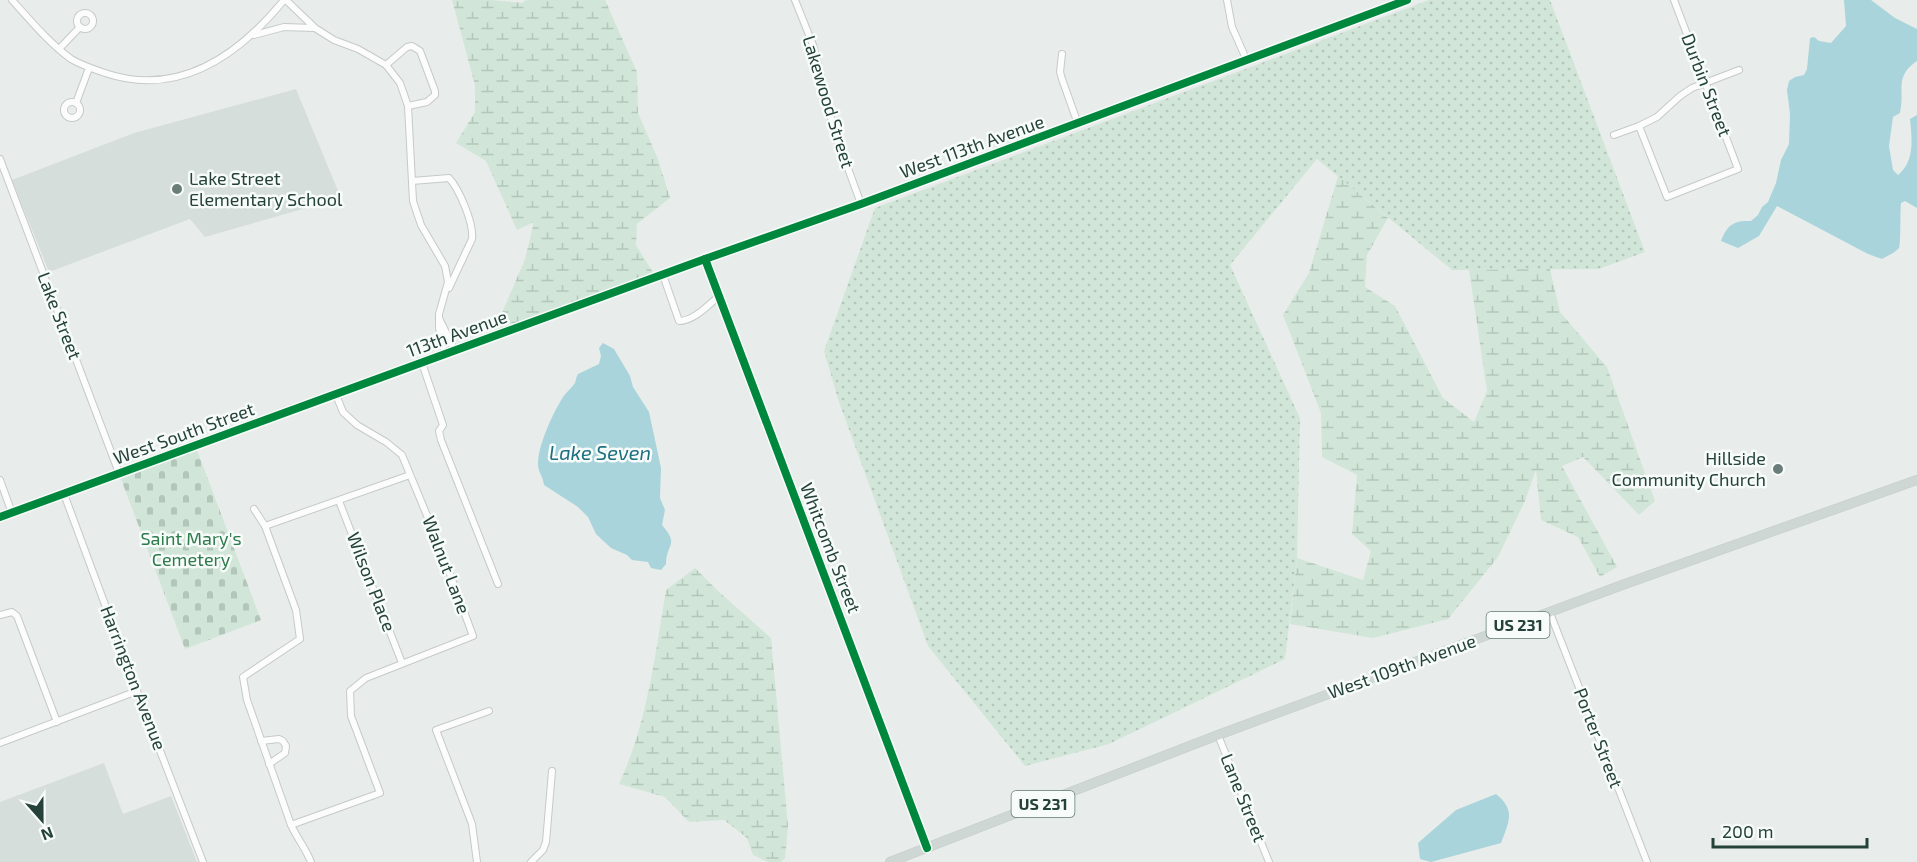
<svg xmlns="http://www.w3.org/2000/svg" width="1917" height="862" viewBox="0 0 1917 862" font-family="'Exo 2',sans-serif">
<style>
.built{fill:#d6dedb}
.grass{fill:url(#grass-dots)}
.wetland{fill:url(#wetland-marsh)}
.cemetery{fill:url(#cemetery-stones)}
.water{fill:#a9d4db}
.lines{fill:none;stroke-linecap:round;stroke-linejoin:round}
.minor-casing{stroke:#c5cac8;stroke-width:8}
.primary-casing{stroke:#c3ccc9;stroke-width:10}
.minor{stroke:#fcfcfc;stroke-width:6}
.primary{stroke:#cfd7d5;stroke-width:9}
.cycleway-casing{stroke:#f7fbf9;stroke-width:11}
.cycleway{stroke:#00873e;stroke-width:8}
.poi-dot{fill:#697e78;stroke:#f7fbf9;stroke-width:2}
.labels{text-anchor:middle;stroke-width:5;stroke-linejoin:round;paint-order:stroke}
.shield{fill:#f7fbf9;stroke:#637a73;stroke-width:1.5}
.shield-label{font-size:16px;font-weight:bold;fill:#24423a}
.street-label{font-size:18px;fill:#24423a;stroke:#f7fbf9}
.poi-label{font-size:18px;fill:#24423a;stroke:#f7fbf9;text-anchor:start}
.park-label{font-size:18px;fill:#2d7a4b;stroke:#f7fbf9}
.water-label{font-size:20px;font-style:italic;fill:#1c6f80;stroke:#f7fbf9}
</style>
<defs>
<pattern id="grass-dots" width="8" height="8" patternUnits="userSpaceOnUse" patternTransform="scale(1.5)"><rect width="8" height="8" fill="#d1e6d8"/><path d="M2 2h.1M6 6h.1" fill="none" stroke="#b3c6ba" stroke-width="1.8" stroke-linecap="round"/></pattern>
<pattern id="wetland-marsh" width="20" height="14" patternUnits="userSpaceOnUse" patternTransform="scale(1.5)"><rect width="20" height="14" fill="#d1e6d8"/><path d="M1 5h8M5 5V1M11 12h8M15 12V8" fill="none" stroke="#b3c6ba"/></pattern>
<pattern id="cemetery-stones" width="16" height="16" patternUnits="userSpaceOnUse" patternTransform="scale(1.5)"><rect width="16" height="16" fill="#d1e6d8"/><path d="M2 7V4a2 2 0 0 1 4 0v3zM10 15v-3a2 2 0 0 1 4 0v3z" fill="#b3c6ba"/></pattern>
</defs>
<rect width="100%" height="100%" fill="#e8edeb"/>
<g class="built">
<polygon points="296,89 341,198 205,237 190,219 49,272 12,180 134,133"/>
<polygon points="104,763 123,814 171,796 197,862 0,862 0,802"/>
</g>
<polygon class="grass" points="1429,0 1550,0 1645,252 1599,269 1452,270 1317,159 1230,265 1300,418 1297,558 1285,659 1109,744 1025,766 928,646 839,402 824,351 875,208"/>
<g class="wetland">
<polygon points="452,0 492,0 522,3 526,0 605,0 637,72 638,113 658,159 670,198 637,224 636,245 654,274 494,332 525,259 534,222 517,230 486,161 456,143 475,112 475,85"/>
<polygon points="1338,176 1388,218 1367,255 1365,287 1395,306 1443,398 1474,422 1487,391 1469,270 1550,269 1560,312 1607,367 1655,501 1639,515 1583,457 1562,466 1617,567 1600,577 1578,537 1541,520 1536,470 1525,501 1498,557 1448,619 1373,638 1290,624 1297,558 1363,580 1371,551 1352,534 1357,475 1322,457 1321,413 1283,315 1309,273"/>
<path d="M695,568L718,591L771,638L788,826L785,858L781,862H768L753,855L747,838L724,820L689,822L665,797L619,784C647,724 655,656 666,590Z"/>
</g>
<polygon class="cemetery" points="197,450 261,620 185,649 121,479"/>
<g class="water">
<path d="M1844,0H1871L1895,18L1917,29V61C1894,77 1905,89 1900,113L1893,117L1889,146L1893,170L1898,175C1915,161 1912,139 1910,119L1917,115V208L1905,201L1901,203C1900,210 1901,245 1899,248C1895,253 1887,256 1882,259L1868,254L1777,206L1759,236L1738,248L1721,241C1727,225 1734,220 1751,221L1758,215L1762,207L1768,202L1776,183L1781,160L1789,144L1790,114L1787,90L1789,81L1795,77L1804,75L1807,69L1810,38L1814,37L1819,41L1831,43L1846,26Z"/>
<path d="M603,343L614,349L630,376L633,387L649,412L661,468L660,498L665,510L662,525C680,546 666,543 666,564L661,570L651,568L648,562L632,560L627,555L611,548L596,534L588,517L578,507L544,485C543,476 538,472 538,464C538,445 553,413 563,397C566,392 572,388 575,383C576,380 576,377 578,374L599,364L601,356L599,348Z"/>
<path d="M1496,794C1516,810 1509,822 1501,843L1431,862L1420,859L1418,843L1456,810Z"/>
</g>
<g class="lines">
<g class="minor-casing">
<g id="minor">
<path d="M12,0C30,20 49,43 71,59C81,65 93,69 105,73C179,98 239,55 284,0"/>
<polyline points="286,0 315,28 334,40 358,49 386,65 400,83 408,106 413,201 421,225 445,266 448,282 439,314 439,328 445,355"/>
<polyline points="795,0 813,45 834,130 861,204"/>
<polyline points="1227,0 1232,27 1247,61"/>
<circle cx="85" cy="21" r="8"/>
<polyline points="254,35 284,27 314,28"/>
<polyline points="59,49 80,27"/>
<polyline points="1062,54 1060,72 1062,79 1078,124"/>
<polyline points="386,65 407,47 412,46 420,51 435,91 435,95 427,102 408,106"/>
<circle cx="72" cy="110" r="8"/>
<polyline points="76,103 89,68"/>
<polyline points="1639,126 1667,197 1738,169 1674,0"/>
<polyline points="1614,135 1639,126 1657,117 1680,96 1692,88 1739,70"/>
<polyline points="0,159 119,473"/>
<path d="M412,181L449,178C459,189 474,223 472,239L449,288"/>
<polyline points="705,259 927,848"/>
<path d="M663,275L679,321C694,321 708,305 719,296"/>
<polyline points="439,318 455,351"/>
<polyline points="422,363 443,425 439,431 441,440 498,584"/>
<polyline points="0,480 12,513"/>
<polyline points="64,494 137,691 203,862"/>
<polyline points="339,501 402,663"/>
<polyline points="254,509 265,526 410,475"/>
<polyline points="0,517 705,259 861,204 1407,0"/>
<path d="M265,526L296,610L300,639L243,677L247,700L291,825C297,838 306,849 311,862"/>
<polyline points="1550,613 1647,862"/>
<polyline points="0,615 12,612 17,616 57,722"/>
<polyline points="1218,735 1269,862"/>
<polyline points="261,741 279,739 283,741 286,746 285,753 269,764"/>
<polyline points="0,743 137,691"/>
<polyline points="291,825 380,793 351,716 350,691 366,678 473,636 440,547 402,455 386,442 357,425 343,412 336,395"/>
<polyline points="477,862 472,824 436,730 489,711"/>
<polyline points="531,862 543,850 546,842 552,771"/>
</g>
</g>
<g class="primary-casing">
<polyline id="primary" points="890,862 1218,735 1625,584 1917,480"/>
</g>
<use href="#minor" class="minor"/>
<use href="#primary" class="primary"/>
<g class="cycleway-casing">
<g id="cycleway">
<polyline points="705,259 927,848"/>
<polyline points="0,517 705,259 861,204 1407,0"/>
</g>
</g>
<use href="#cycleway" class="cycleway"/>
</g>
<g class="poi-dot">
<circle cx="177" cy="189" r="6"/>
<circle cx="1778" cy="469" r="6"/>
</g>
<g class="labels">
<g class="shield">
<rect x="1486.5" y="612" width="63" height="26" rx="4.5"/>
<rect x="1011.5" y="791" width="63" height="26" rx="4.5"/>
</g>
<g class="shield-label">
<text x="1518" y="631">US 231</text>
<text x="1043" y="810">US 231</text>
</g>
<g class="street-label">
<text transform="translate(1706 85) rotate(69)" y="6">Durbin Street</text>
<text transform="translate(828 102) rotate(73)" y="6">Lakewood Street</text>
<text transform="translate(972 147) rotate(-20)" y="6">West 113th Avenue</text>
<text transform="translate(59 316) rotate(69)" y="6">Lake Street</text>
<text transform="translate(457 334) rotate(-20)" y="6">113th Avenue</text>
<text transform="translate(184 434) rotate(-20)" y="6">West South Street</text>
<text transform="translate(830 548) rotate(69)" y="6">Whitcomb Street</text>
<text transform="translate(446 565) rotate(69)" y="6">Walnut Lane</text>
<text transform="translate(371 582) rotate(69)" y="6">Wilson Place</text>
<text transform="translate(1402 667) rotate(-20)" y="6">West 109th Avenue</text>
<text transform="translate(133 678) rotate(69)" y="6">Harrington Avenue</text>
<text transform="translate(1598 738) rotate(69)" y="6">Porter Street</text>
<text transform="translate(1243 798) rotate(68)" y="6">Lane Street</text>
</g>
<g class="poi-label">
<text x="189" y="185">Lake Street<tspan x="189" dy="21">Elementary School</tspan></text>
<text x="1766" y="465" text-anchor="end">Hillside<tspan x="1766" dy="21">Community Church</tspan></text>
</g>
<g class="park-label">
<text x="191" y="545">Saint Mary's<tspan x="191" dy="21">Cemetery</tspan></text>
</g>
<g class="water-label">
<text x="600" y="460">Lake Seven</text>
</g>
</g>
<g transform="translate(42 820) rotate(159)" stroke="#f7fbf9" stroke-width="4.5" paint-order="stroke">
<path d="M0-4.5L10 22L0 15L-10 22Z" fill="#24423a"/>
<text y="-9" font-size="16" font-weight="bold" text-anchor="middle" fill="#24423a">N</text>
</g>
<path d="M1713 838v9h154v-9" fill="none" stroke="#24423a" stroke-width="3"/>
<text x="1722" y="838" font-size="18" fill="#24423a" stroke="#f7fbf9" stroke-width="4.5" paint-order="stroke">200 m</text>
</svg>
